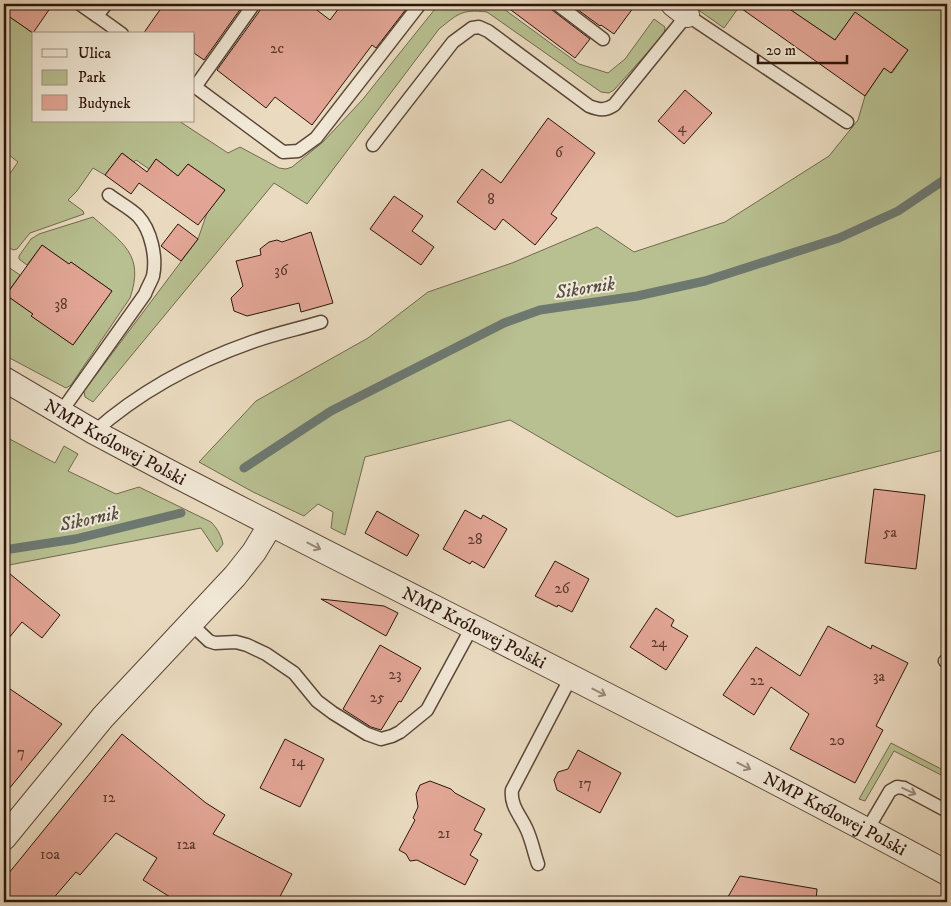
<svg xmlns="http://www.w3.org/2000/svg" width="951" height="906" viewBox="0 0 951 906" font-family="'IM FELL DW Pica',serif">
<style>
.green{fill:#b8c091;stroke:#726a4e}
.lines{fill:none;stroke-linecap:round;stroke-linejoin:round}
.stream{stroke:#6d7871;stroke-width:9}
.building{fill:#e3a696;stroke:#2c140b}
.service-casing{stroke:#5c4638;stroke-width:15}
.minor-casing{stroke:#5c4638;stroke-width:26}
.service{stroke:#f1e8d6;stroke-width:12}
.minor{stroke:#f1e8d6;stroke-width:24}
.oneway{stroke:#98897b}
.labels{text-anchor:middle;stroke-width:4;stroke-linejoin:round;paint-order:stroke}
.number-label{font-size:15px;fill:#5a382e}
.street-label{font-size:18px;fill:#2c140b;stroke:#f1e8d6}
.water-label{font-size:19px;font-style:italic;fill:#524e46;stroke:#f1e8d6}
</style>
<rect width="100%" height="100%" fill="#eadbc0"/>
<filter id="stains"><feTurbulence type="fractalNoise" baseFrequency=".004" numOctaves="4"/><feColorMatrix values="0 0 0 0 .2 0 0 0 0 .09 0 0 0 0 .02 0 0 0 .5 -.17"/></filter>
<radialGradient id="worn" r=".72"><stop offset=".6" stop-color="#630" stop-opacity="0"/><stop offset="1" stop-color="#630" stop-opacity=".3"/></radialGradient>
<g class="green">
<path d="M439,4H497L579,64L608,73L625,59L654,19L665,27L664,34L614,90L609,93L601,92L487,12C461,9 458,14 439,29L307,204L274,183L93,402L85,397L84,391L198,239L207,213L225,190L188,164L178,176L156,159L149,169L136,160L134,162L122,153L105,175L93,168L77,191L68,200L83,211L84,214L30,233L17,249L13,250L4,244V182L18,162L4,151V13L34,34V121H179L228,153L240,147L279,168L286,169L292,167L323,142L363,99Z"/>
<polygon points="690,4 736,4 739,7 724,28"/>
<polygon points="782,4 947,4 947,449 677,517 510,420 365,457 345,535 331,528 333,512 318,504 304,516 253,492 199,462 256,401 368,338 428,292 512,263 597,227 634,252 725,222 829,156 858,120 865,96 884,68 892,73 908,50 855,13 835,40"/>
<path d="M93,217C122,243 145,254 130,298L71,385L66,388L4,355V264L20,275L6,295L33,314L32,316L73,345L112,291L71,262L69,264L42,245L27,265L19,259V256L31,239L39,234Z"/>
<path d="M4,436L55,463L64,446L78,454L68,471L116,494L139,487L211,522C217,528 221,535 223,544L217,552L201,528L4,566Z"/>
<polygon points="891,743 947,772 947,778 894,751 865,801 859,799"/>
</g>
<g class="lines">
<g class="stream">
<polyline points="244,468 331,411 504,323 540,310 637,296 705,281 839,238 898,211 947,178"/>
<polyline points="4,550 75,539 181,513"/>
</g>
</g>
<g class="building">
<polygon points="4,4 53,4 33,33 4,13"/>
<polygon points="164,4 244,4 204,60 194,53 194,34 143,34"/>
<polygon points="262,4 309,4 330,20 342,4 410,4 376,48 372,45 312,125 275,97 266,108 217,70 261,9"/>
<polygon points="503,4 549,4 552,10 590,39 575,58"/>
<polygon points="570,4 636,4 614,34 601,25 600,26"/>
<polygon points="735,4 782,4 835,40 855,12 908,50 891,73 884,68 865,96"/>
<polygon points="685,90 712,113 684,144 658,121"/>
<polygon points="548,118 595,153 551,214 557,218 535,245 503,219 495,230 457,202 482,169 501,183"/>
<polygon points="122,153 147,172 156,159 178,176 188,164 225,190 198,225 139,183 131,194 105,175"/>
<polygon points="394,196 423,216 412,231 434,247 421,265 370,229"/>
<polygon points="178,224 198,239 181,261 161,246"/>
<polygon points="311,232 333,303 301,312 299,303 247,316 234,311 231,298 243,286 236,261 261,255 260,249 269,242 277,240 282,242"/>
<polygon points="42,245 69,264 71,262 112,291 73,345 31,316 33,314 6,295"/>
<polygon points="874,489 925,495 916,569 865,563"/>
<polygon points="465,510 481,519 483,515 507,529 484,568 472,561 470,564 443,549"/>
<polygon points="377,511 419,535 407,556 365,533"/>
<polygon points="555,561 589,579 572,612 558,605 557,607 535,596"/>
<polygon points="4,569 60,615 42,638 22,622 4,644"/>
<polygon points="321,599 384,606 398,613 386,636"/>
<polygon points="656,608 674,620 671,626 688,636 666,670 630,647"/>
<polygon points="828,626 871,649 872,645 908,663 876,726 883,730 855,783 790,749 809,714 771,687 754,715 723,695 756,647 800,676"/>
<polygon points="380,645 421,668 401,702 399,701 381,730 371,727 343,709"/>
<polygon points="4,685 62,724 4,795"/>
<polygon points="122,734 206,803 225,815 213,834 292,874 277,902 178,902 143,880 157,858 116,833 80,875 76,872 50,902 4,902 4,879"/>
<polygon points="285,739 324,759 300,807 260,788"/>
<polygon points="578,750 621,773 600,813 557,790 554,780 558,772 568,769"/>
<polygon points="430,781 451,789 455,793 485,809 474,830 482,834 470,855 478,860 465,885 417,860 410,861 406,854 399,850 415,820 413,818 418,807 416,794 420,785"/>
<polygon points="740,876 817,889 816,902 725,902"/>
</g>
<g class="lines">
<g class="service-casing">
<g id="service">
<polyline points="80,4 97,16 106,4"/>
<polyline points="557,4 603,39"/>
<polyline points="97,16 122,34"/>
<polyline points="194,86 283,152 298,151 316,138 420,4"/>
<polyline points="195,87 254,4"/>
<path d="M373,145L453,42L472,28L479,27L488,31L589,106C599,110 605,111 614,105L687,15L847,122"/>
<path d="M61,412L145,294C147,288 151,282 153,276C157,257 151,230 138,216C130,208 118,202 109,195"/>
<path d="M94,432C139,392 195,362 252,342C274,334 298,329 321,322"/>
<polyline points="190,623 209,641 215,643 236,642 247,645 266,654 294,673 317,701 333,713 367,734 381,739 392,736 400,732 427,710 472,627"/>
<polyline points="945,661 947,662"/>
<polyline points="867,830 890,791 897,787 904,788 947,811"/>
<path d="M538,864C534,853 532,841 527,830C521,816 510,806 512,790L571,677"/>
</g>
</g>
<g class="minor-casing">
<g id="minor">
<polyline points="673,4 687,15"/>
<path id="s1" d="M4,379L94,432L177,476C433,608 693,736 947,873"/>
<polyline points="4,838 103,717 235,576 254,552 271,524"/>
</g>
</g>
<use href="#service" class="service"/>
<use href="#minor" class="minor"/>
</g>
<defs><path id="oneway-shaft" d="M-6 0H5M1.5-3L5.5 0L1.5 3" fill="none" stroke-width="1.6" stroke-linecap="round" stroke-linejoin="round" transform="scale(1.25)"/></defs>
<g class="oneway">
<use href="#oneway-shaft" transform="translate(314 546) rotate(27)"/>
<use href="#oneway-shaft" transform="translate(599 692) rotate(27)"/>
<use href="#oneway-shaft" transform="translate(744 766) rotate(27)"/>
<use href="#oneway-shaft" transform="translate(909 791) rotate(25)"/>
</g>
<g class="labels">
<g class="number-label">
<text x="277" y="53">2c</text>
<text x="682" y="132">4</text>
<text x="559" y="157">6</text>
<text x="491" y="204">8</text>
<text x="281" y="275">36</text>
<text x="61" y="309">38</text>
<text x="890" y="537">5a</text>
<text x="475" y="544">28</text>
<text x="562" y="593">26</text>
<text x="659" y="647">24</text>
<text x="395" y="679">23</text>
<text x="879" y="681">3a</text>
<text x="757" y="685">22</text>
<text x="377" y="702">25</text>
<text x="837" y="745">20</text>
<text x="21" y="757">7</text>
<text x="298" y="766">14</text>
<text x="585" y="788">17</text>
<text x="109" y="802">12</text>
<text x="444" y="838">21</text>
<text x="186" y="849">12a</text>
<text x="50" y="859">10a</text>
</g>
<g class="street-label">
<text dy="6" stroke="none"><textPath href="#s1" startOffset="128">NMP Królowej Polski</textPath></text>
<text dy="6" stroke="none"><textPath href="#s1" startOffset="532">NMP Królowej Polski</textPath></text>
<text dy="6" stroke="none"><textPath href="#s1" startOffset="938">NMP Królowej Polski</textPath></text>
</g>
<g class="water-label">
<text transform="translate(585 287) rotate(-9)" y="7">Sikornik</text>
<text transform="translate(89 518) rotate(-12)" y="7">Sikornik</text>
</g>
</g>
<rect width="951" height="906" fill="none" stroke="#eadbc0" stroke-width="20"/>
<rect x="5" y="5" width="941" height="896" fill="none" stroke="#2c140b" stroke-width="2.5"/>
<rect x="10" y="10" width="931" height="886" fill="none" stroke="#2c140b"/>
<rect x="32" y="32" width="162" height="90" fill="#f1e8d6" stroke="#a29385"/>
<rect x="42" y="49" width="25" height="8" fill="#f1e8d6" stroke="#a29385"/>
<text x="78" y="58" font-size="15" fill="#2c140b">Ulica</text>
<rect x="42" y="70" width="25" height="15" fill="#b8c091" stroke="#a29385"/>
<text x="78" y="82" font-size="15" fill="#2c140b">Park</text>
<rect x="42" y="95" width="25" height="15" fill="#e3a696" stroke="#a29385"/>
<text x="78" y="108" font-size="15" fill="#2c140b">Budynek</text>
<path d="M758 55v8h89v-8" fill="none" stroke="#2c140b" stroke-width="2.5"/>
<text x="766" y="55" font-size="15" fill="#2c140b" stroke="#f1e8d6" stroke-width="4" paint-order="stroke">20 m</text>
<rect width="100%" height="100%" filter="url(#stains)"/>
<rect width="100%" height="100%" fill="url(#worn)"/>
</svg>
